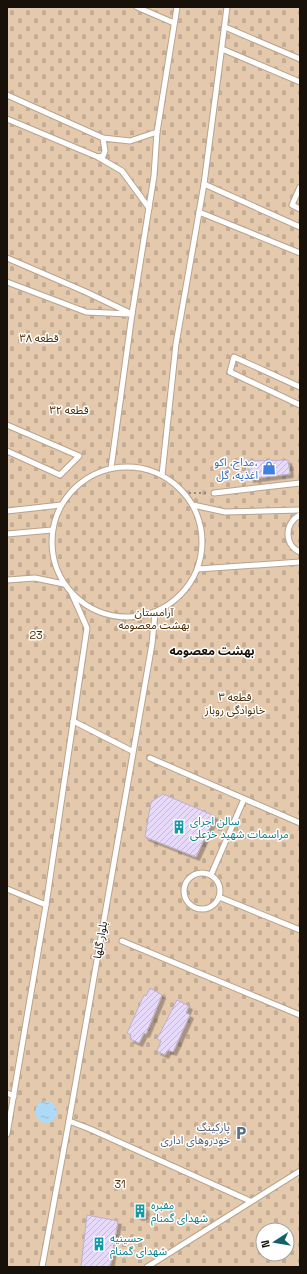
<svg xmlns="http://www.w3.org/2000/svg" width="307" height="1274" viewBox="0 0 307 1274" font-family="'Space Grotesk','Noto Sans Arabic',sans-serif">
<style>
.cemetery{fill:url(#cemetery-stones);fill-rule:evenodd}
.water{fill:url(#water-ripples)}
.building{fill:url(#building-hatch);stroke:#bbb0cb;filter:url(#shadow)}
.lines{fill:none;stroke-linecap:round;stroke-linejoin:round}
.lane-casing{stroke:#b9a38d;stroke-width:7}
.path{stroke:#908a83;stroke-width:2;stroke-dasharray:2 3;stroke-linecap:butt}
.lane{stroke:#fff;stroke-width:5}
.labels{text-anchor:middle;stroke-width:3;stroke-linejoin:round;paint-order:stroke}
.park-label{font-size:11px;fill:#4c2c01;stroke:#fff}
.shop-label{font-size:11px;fill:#366cbe;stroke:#fff;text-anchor:end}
.culture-label{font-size:11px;fill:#0d838f;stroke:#fff;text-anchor:start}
.street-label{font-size:11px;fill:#181109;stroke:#fff}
.service-label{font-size:11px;fill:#4e5e75;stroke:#fff;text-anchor:end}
.neighbourhood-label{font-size:12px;font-weight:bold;fill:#181109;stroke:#fff}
</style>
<defs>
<pattern id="cemetery-stones" width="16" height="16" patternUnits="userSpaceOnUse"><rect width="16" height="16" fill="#e4c9ad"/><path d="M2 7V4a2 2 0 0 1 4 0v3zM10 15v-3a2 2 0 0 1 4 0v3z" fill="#c3ac94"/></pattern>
<pattern id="water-ripples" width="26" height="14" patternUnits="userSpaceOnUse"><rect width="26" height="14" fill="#afdaf5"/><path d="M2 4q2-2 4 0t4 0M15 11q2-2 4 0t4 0" fill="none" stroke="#96bad1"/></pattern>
<pattern id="building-hatch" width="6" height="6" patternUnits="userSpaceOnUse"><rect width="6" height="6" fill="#e7d9fa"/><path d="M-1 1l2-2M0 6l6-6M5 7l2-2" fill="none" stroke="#c5b9d5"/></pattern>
<filter id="shadow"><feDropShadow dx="3.5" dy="3.5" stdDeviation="0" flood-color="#0004"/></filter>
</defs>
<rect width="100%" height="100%" fill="#fdf8f3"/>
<path class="cemetery" d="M7,7H300V1267H7ZM263,1230H287V1254H263Z"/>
<circle class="water" cx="46" cy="1112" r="11"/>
<g class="building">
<polygon points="288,460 290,474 250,479 248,461"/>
<polygon points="163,794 215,816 196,857 145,837 151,802"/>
<polygon points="150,988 162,995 146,1034 144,1033 139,1043 130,1039 131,1035 127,1033 144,995 146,996"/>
<polygon points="177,1000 189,1006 186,1013 190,1015 173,1052 168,1050 165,1055 157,1051 161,1041 157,1039"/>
<circle cx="140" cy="1211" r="6"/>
<polygon points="87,1215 118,1221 110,1267 81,1267"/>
</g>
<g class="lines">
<g class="lane-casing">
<g id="lane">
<polyline points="137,7 174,23"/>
<polyline points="225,27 300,59"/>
<polyline points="222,49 300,82"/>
<polyline points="7,95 103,138 130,141 157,132"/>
<polyline points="7,119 98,157 122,171 149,208"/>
<polyline points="98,157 103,156 105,151 103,138"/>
<polyline points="204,184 300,227"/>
<polyline points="300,187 292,205 300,209"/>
<polyline points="199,212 300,253"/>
<polyline points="7,258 86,292 132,314"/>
<polyline points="7,282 86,312 129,314"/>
<polyline points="300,387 234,357 230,372 300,405"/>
<polyline points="7,425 79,456 60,475 7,451"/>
<circle cx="127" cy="542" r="75"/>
<polyline points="111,468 132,314 154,176 157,132 177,7"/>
<polyline points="162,475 176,344 204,184 227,7"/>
<polyline points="214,493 300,483"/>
<polyline points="193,505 225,512 300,510"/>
<polyline points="7,511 61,505"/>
<path d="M300,515C284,523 284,545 300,552"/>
<polyline points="7,534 52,530"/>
<polyline points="198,569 300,562"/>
<polyline points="7,580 35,578 64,584"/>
<polyline points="73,721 132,751"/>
<polyline points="150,758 300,823"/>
<circle cx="202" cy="891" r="18"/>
<polyline points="211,875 244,799"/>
<polyline points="7,889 46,905"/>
<polyline points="219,897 300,930"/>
<polyline points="122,941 300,1015"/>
<polyline points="7,1093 14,1096"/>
<polyline points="69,1121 90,1129 250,1201"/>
<polyline points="7,1134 46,905 87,628 72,594"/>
<polyline points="42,1267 69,1121 152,644 155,613"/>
<polyline points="147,1267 300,1171"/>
</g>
</g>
<polyline class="path" points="184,493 207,493"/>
<use href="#lane" class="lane"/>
</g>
<defs>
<g id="shop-bare" transform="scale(1.08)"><path d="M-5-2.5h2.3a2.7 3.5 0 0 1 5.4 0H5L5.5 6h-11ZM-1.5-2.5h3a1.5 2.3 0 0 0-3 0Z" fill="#3f7fe0" stroke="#fff" stroke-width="2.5" paint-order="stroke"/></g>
<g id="building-bare" transform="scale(1.08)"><path d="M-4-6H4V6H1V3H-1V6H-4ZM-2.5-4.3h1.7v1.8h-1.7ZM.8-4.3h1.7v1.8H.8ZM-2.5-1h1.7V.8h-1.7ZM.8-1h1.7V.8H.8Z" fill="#0f9aa8" stroke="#fff" stroke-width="2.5" paint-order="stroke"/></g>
<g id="parking-bare" transform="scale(1.08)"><path d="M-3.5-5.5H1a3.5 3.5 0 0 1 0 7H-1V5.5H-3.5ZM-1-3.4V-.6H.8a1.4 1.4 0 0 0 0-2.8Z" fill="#5c6f8a" stroke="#fff" stroke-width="2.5" paint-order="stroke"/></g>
</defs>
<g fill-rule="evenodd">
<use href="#shop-bare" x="269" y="468"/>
<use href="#building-bare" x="179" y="827"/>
<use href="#parking-bare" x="241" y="1133"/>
<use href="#building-bare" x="140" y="1211"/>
<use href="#building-bare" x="99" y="1244"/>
</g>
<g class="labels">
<g class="park-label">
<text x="39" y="342">قطعه ۳۸</text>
<text x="69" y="414">قطعه ۳۲</text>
<text x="154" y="616">آرامستان<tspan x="154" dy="13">بهشت معصومه</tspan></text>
<text x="36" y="639">23</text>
<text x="235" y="701">قطعه ۳<tspan x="235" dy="13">خانوادگی روباز</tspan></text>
<text x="120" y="1188">31</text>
</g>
<g class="shop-label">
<text x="258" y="466">مداح، اکو،<tspan x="258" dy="13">اغذیه، گل</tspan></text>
</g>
<g class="culture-label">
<text x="190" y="825">سالن اجرای<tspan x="190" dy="13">مراسمات شهید خزعلی</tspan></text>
<text x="151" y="1209">مقبره<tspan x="151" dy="13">شهدای گمنام</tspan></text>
<text x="110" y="1242">حسینیه<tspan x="110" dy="13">شهدای گمنام</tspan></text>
</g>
<g class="street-label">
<text transform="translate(100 940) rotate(-80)" y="4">بلوار گلها</text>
</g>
<g class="service-label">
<text x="230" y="1131">پارکینگ<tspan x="230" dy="13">خودروهای اداری</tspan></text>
</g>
<g class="neighbourhood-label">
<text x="212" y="655">بهشت معصومه</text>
</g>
</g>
<rect width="307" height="1274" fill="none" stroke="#181109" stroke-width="16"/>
<g transform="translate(275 1242) rotate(258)"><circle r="19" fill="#ffffff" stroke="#a3a09d"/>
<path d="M0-3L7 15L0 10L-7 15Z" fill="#126169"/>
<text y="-6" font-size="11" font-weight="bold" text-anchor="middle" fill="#181109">N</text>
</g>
</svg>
